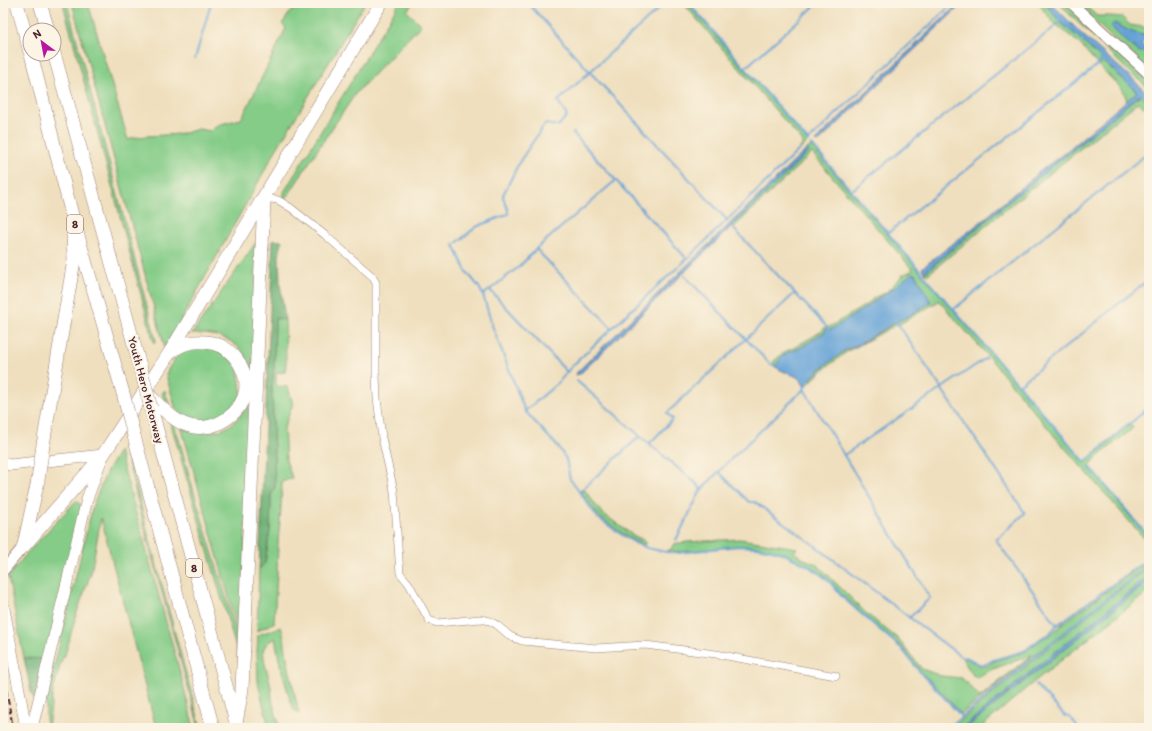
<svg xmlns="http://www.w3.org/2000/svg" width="1152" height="731" viewBox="0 0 1152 731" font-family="Itim,sans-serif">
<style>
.green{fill:#84cc87;stroke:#677659}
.forest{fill:#6bb074;stroke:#5a6850}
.water{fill:#65a3d7;stroke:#586181}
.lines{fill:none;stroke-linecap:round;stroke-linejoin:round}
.stream{stroke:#65a3d7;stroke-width:2}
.street-casing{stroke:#9c7f74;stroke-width:8}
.secondary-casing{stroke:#9c7f74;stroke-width:12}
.primary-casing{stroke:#9c7f74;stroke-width:12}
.highway-casing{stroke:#9c7f74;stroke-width:14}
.street{stroke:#fff;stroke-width:7}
.secondary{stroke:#fff;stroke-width:10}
.primary{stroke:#fff;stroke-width:11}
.highway{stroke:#fff;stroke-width:13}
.rail{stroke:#4a1f2b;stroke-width:2;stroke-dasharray:6 3;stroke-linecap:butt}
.highway-bridge-casing{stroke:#9c7f74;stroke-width:14;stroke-linecap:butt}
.highway-bridge{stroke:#fff;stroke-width:13}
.labels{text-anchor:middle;stroke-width:4;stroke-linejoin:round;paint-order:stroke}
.shield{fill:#fcf5e5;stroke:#7f5f63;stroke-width:1}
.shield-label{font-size:11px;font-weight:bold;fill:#4a1f2b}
.street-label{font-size:12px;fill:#4a1f2b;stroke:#fcf5e5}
</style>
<rect width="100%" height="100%" fill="#fcf5e5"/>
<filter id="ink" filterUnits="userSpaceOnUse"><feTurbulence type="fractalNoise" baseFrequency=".025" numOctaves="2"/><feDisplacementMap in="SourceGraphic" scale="8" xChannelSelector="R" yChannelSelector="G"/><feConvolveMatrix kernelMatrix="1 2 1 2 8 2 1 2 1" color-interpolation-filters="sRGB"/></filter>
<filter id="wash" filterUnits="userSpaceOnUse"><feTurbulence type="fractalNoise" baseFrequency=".012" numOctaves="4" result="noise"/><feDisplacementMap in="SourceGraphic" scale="16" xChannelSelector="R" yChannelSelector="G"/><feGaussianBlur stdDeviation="0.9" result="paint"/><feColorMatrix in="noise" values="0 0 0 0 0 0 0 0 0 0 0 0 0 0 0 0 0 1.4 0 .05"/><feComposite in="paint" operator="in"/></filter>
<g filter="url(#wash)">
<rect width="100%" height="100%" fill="#efdfbe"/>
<g class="green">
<polygon points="63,3 67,3 156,340 154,343"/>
<polygon points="72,3 88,3 128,140 131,138 148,136 180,134 199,129 211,131 217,125 241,119 248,106 286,28 282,24 291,11 293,11 298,3 365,3 276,150 165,349"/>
<polygon points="399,3 413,3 407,11 421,25 356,93 316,152 289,194 284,199 284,192"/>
<polygon points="683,3 687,3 808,142 801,149 800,148 802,145 802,141"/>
<polygon points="1038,3 1045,3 1060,22 1077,36 1100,58 1137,92 1127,101 1123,90 1099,66 1102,62 1097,64 1080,44 1058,26 1060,22 1055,25"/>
<polygon points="1060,3 1065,3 1104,40 1149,80 1149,88 1134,76 1066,11"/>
<path d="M1080,4H1083L1097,16H1110L1122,17L1130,25L1149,28V35C1137,36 1125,29 1114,23L1111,26C1121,39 1134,48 1149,54V72L1078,6Z"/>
<polygon points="1141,95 1149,104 1149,111 1138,102 1012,204 927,275 923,271 926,272 1009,201 1011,200 1137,97"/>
<path d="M811,146L953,310L1085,463L1128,426L1131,425L1133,428L1095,459L1089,467L1149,539V544L1057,439L987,355L939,301L900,324L896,325L858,346L848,351L823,370L805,387L804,386C820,370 836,353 858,345L930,302L922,285L918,279L895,287L885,295L879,297L864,309L830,330C819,334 810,342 800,348C798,349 796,349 794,350C789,352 777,362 776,367L772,366L774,361L784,352L795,347L822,331L824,328L829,327L869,303L873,298L886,292L903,275L913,270L812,153L733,228L732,225L809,151L807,149Z"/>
<path d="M257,241L253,372C243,342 223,333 192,334Z"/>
<polygon points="275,318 285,320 286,364 285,372 276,373 276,386 288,387 293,404 284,428 286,460 292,478 282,482 281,508 278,544 277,574 274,623 257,631 259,569 265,563 270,530 271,495 275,487 272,388 274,368"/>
<path d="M206,344L237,361L242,396L219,419L202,421L194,420L187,418L176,410L166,375C169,365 179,352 189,348C194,346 201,345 206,344Z"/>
<polygon points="165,390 196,499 245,659 241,665 162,393"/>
<path d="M249,403L242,644L181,426C190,428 200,431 210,431C229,432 240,417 249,403Z"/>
<polygon points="119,451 180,672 194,728 156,728 101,518 91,573 77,612 65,655 62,659 53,690 48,728 46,728 46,700 93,505 107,471"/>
<polygon points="128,451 147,530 201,728 199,728 145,531 126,454"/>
<polygon points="584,489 601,512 631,534 645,541 645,545 633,540 622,533 601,518 598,515 581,492"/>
<polygon points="76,501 80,504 81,512 46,659 24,658 8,577 27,553"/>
<path d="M740,539L797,548L794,552L802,558L816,564L825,572L867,614L898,639L922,669L941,676L962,678L980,697L1032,655L993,669L978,677H974L963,660L967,659L981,666H987L994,661L1025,652L1042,639L1050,635L1058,628L1059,626L1149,560V564L961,714L931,681L923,675L902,647L860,613C856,605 849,602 843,596C836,589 830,580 822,574C815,569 808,565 800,562C780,551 763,545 739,546C715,547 691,553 666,551L670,550L674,544L687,542Z"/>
<polygon points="1149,568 1149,576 962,728 951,728 1099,606"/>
<polygon points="1149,581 1149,591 1035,681 980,728 966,728"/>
<polygon points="281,627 284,637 287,658 299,714 294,710 291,703 280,664 275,638 267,643 263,650 265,664 270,682 273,704 280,728 269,728 258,683 257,651 258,635"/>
</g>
<g class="forest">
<polygon points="273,240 282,241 279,256 280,283 285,320 275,318 274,368 272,388 275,487 271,495 270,530 265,563 259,569"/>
<polygon points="24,658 46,659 34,699 31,692"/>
</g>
<g class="water">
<polygon points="959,3 963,3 821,140 817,142 816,141 818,138"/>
<polygon points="1045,3 1051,3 1084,36 1135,81 1149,96 1149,104 1141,95 1137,97 1011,200 1009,201 925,272 923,271 922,268 983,220 1043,169 1063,154 1137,92 1100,58 1077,36 1060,22"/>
<path d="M1114,23C1125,29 1137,36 1149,35V41L1145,39L1142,43V46L1149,48V54L1138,51L1122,38L1111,26Z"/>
<polygon points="807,149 809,151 580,374 576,375 577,372"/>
<path d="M913,273L917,275L918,279L922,285L931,302L911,315L892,324L858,345L847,349L819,370L804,386C800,373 785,375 776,367C778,360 784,353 791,351C794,350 797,350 800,348C808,343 816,337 825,332L826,329L830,330C858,313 884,296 910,275Z"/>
<polygon points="1149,576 1149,581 966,728 962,728"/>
</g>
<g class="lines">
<g class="stream">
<polyline points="528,3 590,72 727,220"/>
<path d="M665,3L558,101L567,116L558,126L545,124L520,161L503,195C503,202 509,207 508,214L476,227L454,245L466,271L479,287L483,295L493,328L525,411L559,448L566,459L570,479L598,518L622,535L635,543L647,548L666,552L679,553L738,546L757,547L772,550L785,554L812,568L830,582L843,598L901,648L923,676L930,682L961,716"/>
<polyline points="689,3 808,141 953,3"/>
<polyline points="195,59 211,3"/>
<polyline points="745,68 818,3"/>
<polyline points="573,133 687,259"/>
<polyline points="812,145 1085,462 1128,424 1131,423 1149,407"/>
<polyline points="851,191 1057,25 1061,20"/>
<polyline points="734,229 825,325 829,331"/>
<polyline points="888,233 1096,66 1103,59"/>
<polyline points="536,249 612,328"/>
<polyline points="685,276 771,365 779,365"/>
<polyline points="490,290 567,372"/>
<polyline points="483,295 520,266 536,249 616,180"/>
<polyline points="954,309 1149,152"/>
<polyline points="896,321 1025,513 996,540 1057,625"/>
<polyline points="577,381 640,436 698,485 701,490"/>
<polyline points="1019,385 1149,279"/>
<polyline points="804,389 930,598 909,618"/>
<polyline points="525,411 559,382 571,367 627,314 687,259 800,149"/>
<polyline points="649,444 673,419 667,413 795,293"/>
<polyline points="844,455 986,358"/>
<polyline points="1090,467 1149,537"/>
<polyline points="719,472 749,502 755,502 814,545 963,658 966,657 979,664 986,664 993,660 1024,651 1041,638 1049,634 1057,625 1149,558"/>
<polyline points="579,492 640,436"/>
<polyline points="676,540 701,490 728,462 804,389 809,380"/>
<polyline points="1035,684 1065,716 1070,717 1078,728"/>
<polyline points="948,728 1098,605 1149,566"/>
</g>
</g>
</g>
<g filter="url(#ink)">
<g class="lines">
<g class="street-casing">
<polyline id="street" points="264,198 278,200 291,208 325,235 372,276 376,283 376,375 377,398 382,438 394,491 400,573 409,584 429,620 437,623 480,619 490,621 497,625 510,636 522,641 596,648 645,645 716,654 836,676"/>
</g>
<g class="secondary-casing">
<g id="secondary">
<polyline points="1071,3 1149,74"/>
<polyline points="3,571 23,547"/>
</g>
</g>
<g class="primary-casing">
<g id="primary">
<polyline points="3,463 10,465 103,455 87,499 32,728"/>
<polyline points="3,603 26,728"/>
</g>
</g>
<g class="highway-casing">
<g id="highway">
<polyline points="17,3 30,52"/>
<polyline points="40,3 48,30"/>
<polyline points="54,53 140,366"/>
<polyline points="31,54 72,215 123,393"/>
<path d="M149,395C159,405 170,418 184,424C207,434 235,420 244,397C252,375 234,347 212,343C196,340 185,342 171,351"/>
<polyline points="151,408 235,719"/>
<polyline points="134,436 213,728"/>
<polyline points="43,445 74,260 73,235"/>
<polyline points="24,545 38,480"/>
<polyline points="23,547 103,455 170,352 381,3"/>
<polyline points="236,723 242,689 264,200"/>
</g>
</g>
<use href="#street" class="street"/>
<use href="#secondary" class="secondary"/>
<use href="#primary" class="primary"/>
<use href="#highway" class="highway"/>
<polyline class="rail" points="3,672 13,728"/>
<g class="highway-bridge-casing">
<g id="highway-bridge">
<polyline points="140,366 151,408"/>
<polyline points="123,393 134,436"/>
<polyline points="38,480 43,445"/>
</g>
</g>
<use href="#highway-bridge" class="highway-bridge"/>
</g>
</g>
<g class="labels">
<g class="shield">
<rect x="67" y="215" width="16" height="18" rx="3"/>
<rect x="186" y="559" width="16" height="18" rx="3"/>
</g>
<g class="shield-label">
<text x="75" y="228">8</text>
<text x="194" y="572">8</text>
</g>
<g class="street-label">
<text transform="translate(146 390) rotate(75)" y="4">Youth Hero Motorway</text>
</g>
</g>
<rect width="1152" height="731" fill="none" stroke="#fcf5e5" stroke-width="16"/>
<g transform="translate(42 42) rotate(328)"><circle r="19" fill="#fcf5e5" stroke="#b59f9b"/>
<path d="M0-3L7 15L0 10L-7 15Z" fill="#b5179e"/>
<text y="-6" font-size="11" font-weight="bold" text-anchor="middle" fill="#4a1f2b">N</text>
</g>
</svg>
